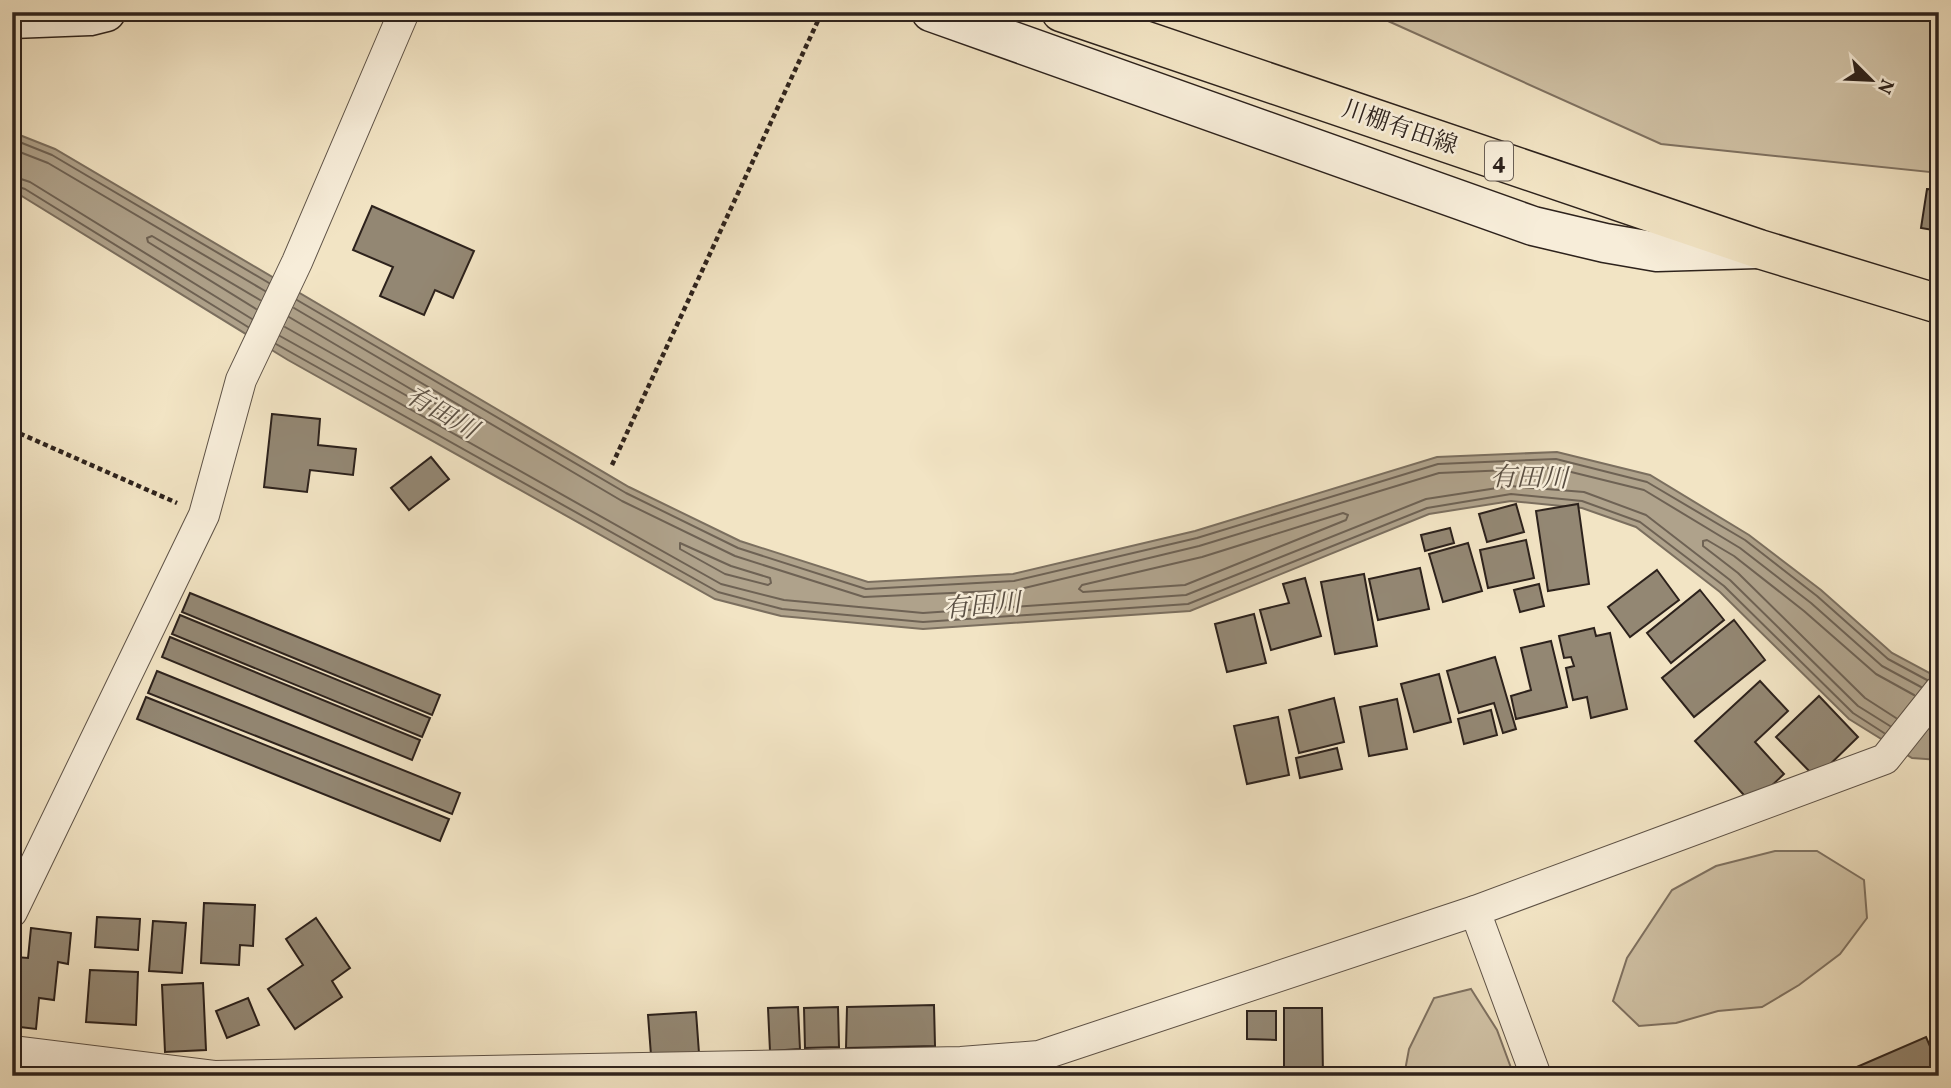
<svg xmlns="http://www.w3.org/2000/svg" width="1951" height="1088" viewBox="0 0 1951 1088" font-family="Vollkorn,'Noto Serif JP',serif">
<style>
.green{fill:#d1c3a7;stroke:#7f7262;stroke-width:2}
.water{fill:#afa28b;stroke:#7b6f5f;stroke-width:2}
.lines{fill:none;stroke-linecap:round;stroke-linejoin:round}
.shore{stroke:#6e6254;stroke-width:2}
.building{fill:#938773;stroke:#2d221c;stroke-width:2}
.street-casing{stroke:#5e5246;stroke-width:32}
.secondary-casing{stroke:#2d221c;stroke-width:41}
.primary-casing{stroke:#2d221c;stroke-width:41}
.path{stroke:#2d221c;stroke-width:4.5;stroke-dasharray:5 3.5;stroke-linecap:butt}
.street{stroke:#f7edd9;stroke-width:30}
.secondary{stroke:#f7edd9;stroke-width:38}
.primary{stroke:#f2e4c4;stroke-width:38}
.labels{text-anchor:middle;stroke-width:5;stroke-linejoin:round;paint-order:stroke}
.shield{fill:#f7edd9;stroke:#6a5f55;stroke-width:2}
.shield-label{font-size:23px;font-weight:bold;fill:#2d221c}
.street-label{font-size:24px;fill:#2d221c;stroke:#f7edd9}
.water-label{font-size:26px;font-style:italic;fill:#5a4f43;stroke:#f7edd9}
</style>
<rect width="100%" height="100%" fill="#f2e4c4"/>
<filter id="stains"><feTurbulence type="fractalNoise" baseFrequency=".00286" numOctaves="4"/><feColorMatrix values="0 0 0 0 .2 0 0 0 0 .09 0 0 0 0 .02 0 0 0 .5 -.17"/></filter>
<radialGradient id="worn" r=".72"><stop offset=".6" stop-color="#630" stop-opacity="0"/><stop offset="1" stop-color="#630" stop-opacity=".3"/></radialGradient>
<g class="green">
<polygon points="1368,12 1939,12 1939,173 1661,144"/>
<polygon points="1775,851 1817,851 1864,880 1867,918 1840,954 1799,985 1762,1007 1718,1011 1676,1023 1639,1026 1613,1001 1627,958 1672,890 1716,866"/>
<polygon points="1471,989 1497,1030 1514,1076 1404,1076 1409,1049 1434,998"/>
</g>
<polygon class="water" points="12,132 55,149 629,487 740,541 868,582 1013,574 1195,531 1437,457 1557,452 1650,475 1749,535 1821,590 1892,653 1939,678 1939,760 1912,758 1849,719 1720,592 1636,527 1582,508 1511,501 1429,514 1190,611 923,629 781,616 715,599 288,360 12,190"/>
<g class="lines">
<g class="shore">
<polyline points="12,139 52,155 269,283"/>
<polyline points="12,149 48,163 265,291"/>
<polyline points="12,176 30,182 252,319"/>
<polyline points="12,185 25,189 248,327"/>
<polyline points="297,300 626,493 738,548 866,589 1014,581 1197,538 1438,464 1556,459 1647,482 1745,540 1817,596 1888,659 1927,680"/>
<polyline points="294,308 622,501 735,556 864,597 1016,590 1199,546 1439,473 1555,468 1644,490 1740,548 1811,603 1882,666 1921,687"/>
<polyline points="256,309 148,242 147,238 152,236 260,300"/>
<polyline points="285,327 455,423 460,422 458,417 289,317"/>
<polyline points="280,336 721,584 784,600 923,613 1186,595 1426,499 1510,486 1584,492 1646,515 1730,580 1858,706 1890,726"/>
<polyline points="276,344 718,592 782,609 923,622 1188,604 1427,508 1511,494 1582,501 1640,522 1724,586 1853,713 1884,733"/>
<polygon points="1343,513 1348,515 1346,520 1185,585 1083,592 1079,589 1082,585 1202,557"/>
<polygon points="680,543 731,566 770,578 771,583 768,585 725,574 680,549"/>
<polyline points="1896,718 1865,698 1738,573 1703,546 1703,541 1707,540 1734,556 1804,611 1876,674 1914,695"/>
</g>
</g>
<g class="building">
<polygon points="1927,189 1939,190 1939,231 1921,228"/>
<polygon points="372,206 474,251 453,298 435,290 424,315 380,296 393,267 353,250"/>
<polygon points="272,414 320,419 318,445 356,449 353,475 310,470 307,492 264,487"/>
<polygon points="431,457 449,479 409,510 391,488"/>
<polygon points="1516,504 1524,532 1487,542 1479,514"/>
<polygon points="1578,504 1589,584 1548,591 1536,511"/>
<polygon points="1450,528 1454,543 1425,551 1421,535"/>
<polygon points="1526,540 1534,578 1488,588 1480,550"/>
<polygon points="1468,543 1482,591 1443,602 1429,554"/>
<polygon points="1420,568 1429,609 1378,620 1369,579"/>
<polygon points="1657,570 1679,600 1630,637 1608,607"/>
<polygon points="1364,574 1377,646 1335,654 1321,582"/>
<polygon points="1305,578 1321,636 1271,650 1260,610 1289,603 1283,584"/>
<polygon points="1539,584 1544,606 1520,612 1514,590"/>
<polygon points="1700,590 1724,620 1671,663 1647,633"/>
<polygon points="190,593 440,695 432,715 182,612"/>
<polygon points="1254,614 1266,663 1227,672 1215,624"/>
<polygon points="180,615 430,718 422,737 172,634"/>
<polygon points="1734,620 1765,660 1694,717 1662,678"/>
<polygon points="1594,628 1596,636 1610,633 1627,709 1591,718 1587,697 1573,700 1566,668 1574,666 1571,657 1564,658 1559,636"/>
<polygon points="170,637 420,740 412,760 162,657"/>
<polygon points="1551,641 1567,707 1516,719 1511,696 1531,690 1521,648"/>
<polygon points="1495,657 1516,729 1503,733 1494,703 1459,713 1447,671"/>
<polygon points="157,671 460,793 452,814 148,693"/>
<polygon points="1439,674 1451,722 1414,732 1401,684"/>
<polygon points="1760,681 1788,711 1755,742 1784,774 1752,804 1695,741"/>
<polygon points="1819,696 1858,737 1816,778 1776,737"/>
<polygon points="146,697 449,819 440,841 137,719"/>
<polygon points="1334,698 1344,742 1299,753 1289,710"/>
<polygon points="1397,699 1407,749 1369,756 1360,707"/>
<polygon points="1491,710 1497,735 1464,744 1458,719"/>
<polygon points="1278,717 1289,775 1247,784 1234,726"/>
<polygon points="1337,748 1342,769 1300,778 1296,758"/>
<polygon points="204,903 255,905 253,946 240,945 239,965 201,963"/>
<polygon points="97,917 140,919 138,950 95,947"/>
<polygon points="316,918 350,968 332,981 342,997 295,1029 268,989 303,965 286,939"/>
<polygon points="153,921 186,923 182,973 149,971"/>
<polygon points="31,928 71,933 68,964 58,962 54,1000 39,998 36,1029 12,1026 12,988 16,957 28,958"/>
<polygon points="90,970 138,972 136,1025 86,1022"/>
<polygon points="203,983 206,1050 165,1052 162,985"/>
<polygon points="248,998 259,1025 227,1038 216,1011"/>
<polygon points="934,1005 935,1046 846,1048 847,1007"/>
<polygon points="798,1007 800,1049 770,1051 768,1008"/>
<polygon points="838,1007 839,1047 805,1048 804,1008"/>
<polygon points="1284,1008 1322,1008 1323,1076 1284,1076"/>
<polygon points="1247,1011 1276,1011 1276,1040 1247,1039"/>
<polygon points="696,1012 699,1053 651,1055 648,1015"/>
<polygon points="1926,1037 1939,1067 1939,1076 1836,1076"/>
</g>
<g class="lines">
<g class="street-casing">
<g id="street">
<polyline points="1475,911 1536,1076"/>
<polyline points="12,912 204,515 241,380 297,262 404,12"/>
<polyline points="12,1051 214,1076 961,1062 1039,1056 1475,911 1885,759 1939,691"/>
</g>
</g>
<g class="secondary-casing">
<g id="secondary">
<polyline points="931,12 1533,226 1605,243 1657,252 1757,249"/>
<polyline points="12,19 90,16 106,12"/>
</g>
</g>
<g class="primary-casing">
<polyline id="primary" points="1061,12 1759,249 1939,304"/>
</g>
<g class="path">
<polyline points="12,430 177,503"/>
<polyline points="612,465 822,12"/>
</g>
<use href="#street" class="street"/>
<use href="#secondary" class="secondary"/>
<use href="#primary" class="primary"/>
</g>
<g class="labels">
<rect class="shield" x="1485" y="141.5" width="28" height="39" rx="5"/>
<g class="shield-label">
<text x="1499" y="169">4</text>
</g>
<g class="street-label">
<text transform="translate(1400 127) rotate(19)" y="8">川棚有田線</text>
</g>
<g class="water-label">
<text transform="translate(442 412) rotate(30)" y="9">有田川</text>
<text transform="translate(1529 477) rotate(1)" y="9">有田川</text>
<text transform="translate(982 605) rotate(-5)" y="9">有田川</text>
</g>
</g>
<rect width="1951" height="1088" fill="none" stroke="#f2e4c4" stroke-width="42"/>
<rect x="14" y="14" width="1923" height="1060" fill="none" stroke="#2d221c" stroke-width="3.5"/>
<rect x="21" y="21" width="1909" height="1046" fill="none" stroke="#2d221c" stroke-width="2"/>
<g transform="translate(1871 80) rotate(114)" stroke="#f7edd9" stroke-width="5" paint-order="stroke">
<path d="M0-5L12 26L0 18L-12 26Z" fill="#2d221c"/>
<text y="-10" font-size="19" font-weight="bold" text-anchor="middle" fill="#2d221c">N</text>
</g>
<rect width="100%" height="100%" filter="url(#stains)"/>
<rect width="100%" height="100%" fill="url(#worn)"/>
</svg>
